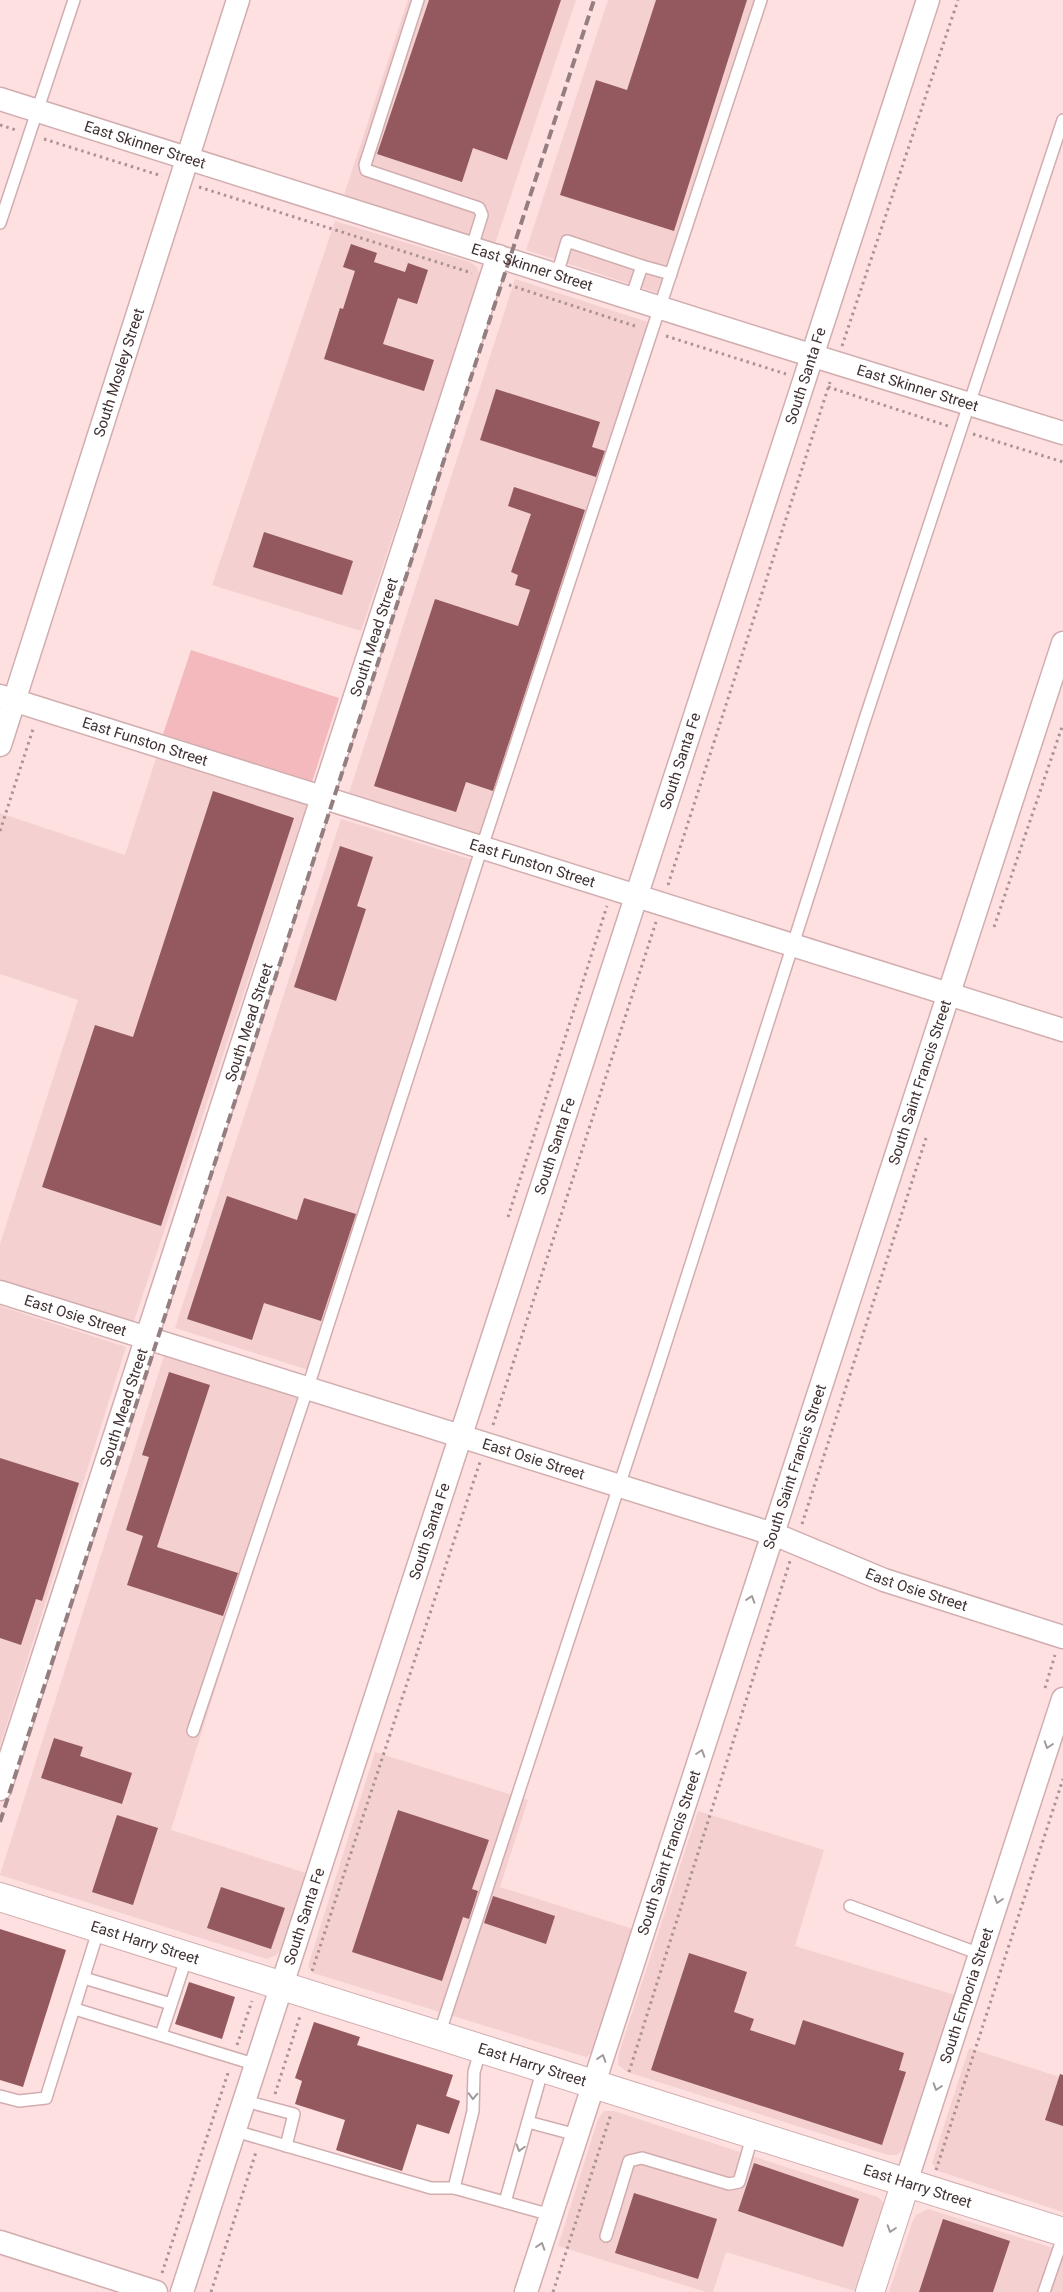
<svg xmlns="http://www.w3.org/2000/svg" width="1063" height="2292" viewBox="0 0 1063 2292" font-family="Roboto,sans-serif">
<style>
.built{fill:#f4d0d1}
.green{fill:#f4b9bc}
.building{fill:#93595e}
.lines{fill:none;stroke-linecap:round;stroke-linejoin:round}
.lane-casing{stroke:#d1adaf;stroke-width:14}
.street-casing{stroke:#d1adaf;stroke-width:25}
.secondary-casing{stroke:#d1adaf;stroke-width:30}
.path{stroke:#ab9394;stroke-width:3;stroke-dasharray:2.5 4;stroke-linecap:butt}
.lane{stroke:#fff;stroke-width:11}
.street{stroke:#fff;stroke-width:22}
.secondary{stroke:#fff;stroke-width:28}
.rail{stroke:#947e7f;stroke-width:4;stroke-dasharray:10 5;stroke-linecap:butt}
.oneway{stroke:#a09898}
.labels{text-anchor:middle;stroke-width:5;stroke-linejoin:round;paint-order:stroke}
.street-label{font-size:15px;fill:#403132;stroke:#fbf3f3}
</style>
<rect width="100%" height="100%" fill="#fee0e1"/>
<g class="built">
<polygon points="408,0 576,0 495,244 344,195"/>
<polygon points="608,0 766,0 667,296 526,250"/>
<polygon points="335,221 470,262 477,267 480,276 361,631 212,585"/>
<polygon points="515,279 657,325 492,839 349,793"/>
<polygon points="156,758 307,804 134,1321 0,1280 0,1244 78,1000 0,974 0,813 125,855"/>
<polygon points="341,819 483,863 315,1372 175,1328"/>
<polygon points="0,1306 126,1347 0,1746"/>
<polygon points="164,1356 306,1400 171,1830 306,1873 282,1949 276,1955 267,1959 0,1875"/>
<polygon points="375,1752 528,1800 500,1887 633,1929 594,2051 586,2057 313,1973 308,1966"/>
<polygon points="698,1811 824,1850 795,1946 955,1995 905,2148 897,2155 888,2155 627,2072 618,2065 619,2053"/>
<polygon points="969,2048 1063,2078 1063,2212 938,2171 932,2163"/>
<polygon points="604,2111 614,2111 878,2197 885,2204 858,2292 726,2252 713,2292 706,2292 558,2246 598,2119"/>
<polygon points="928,2209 1063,2251 1063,2292 889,2292 912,2223 916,2215"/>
</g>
<polygon class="green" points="191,650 339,698 312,782 163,734"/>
<g class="building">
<polygon points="429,0 561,0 507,160 473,148 462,182 377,154"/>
<polygon points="656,0 747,0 674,231 560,195 596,80 627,90"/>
<polygon points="351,244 377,253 374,262 405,272 408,263 428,270 417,304 398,298 383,344 434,360 424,391 324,359 340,308 343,309 355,271 343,267"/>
<polygon points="496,389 600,422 592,447 605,451 596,477 480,440"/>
<polygon points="514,487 585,510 493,791 466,782 456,812 374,786 435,599 518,626 530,590 515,585 518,575 511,572 531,514 508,506"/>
<polygon points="264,532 353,561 342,595 253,567"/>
<polygon points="213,791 294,818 161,1226 42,1187 95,1025 133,1037"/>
<polygon points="340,846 373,857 357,906 366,909 336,1001 294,987"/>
<polygon points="227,1196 297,1220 304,1198 356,1214 321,1321 264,1303 252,1340 187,1319"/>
<polygon points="169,1372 210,1385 157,1547 238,1573 223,1616 127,1585 143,1536 126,1530 149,1457 142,1455"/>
<polygon points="0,1458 79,1483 42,1601 36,1599 21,1645 0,1638"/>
<polygon points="54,1738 83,1747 80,1756 132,1773 122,1804 41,1778"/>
<polygon points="398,1810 489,1840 472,1889 478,1891 469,1919 463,1917 442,1981 352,1952"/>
<polygon points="117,1815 158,1828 133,1905 92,1892"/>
<polygon points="221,1887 285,1908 271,1949 207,1928"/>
<polygon points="493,1896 555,1916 546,1944 484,1923"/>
<polygon points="0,1929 66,1950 23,2087 0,2080"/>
<polygon points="689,1953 747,1972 734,2012 754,2019 750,2030 795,2045 803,2020 904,2053 899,2070 906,2072 882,2145 651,2070"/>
<polygon points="189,1982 235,1997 222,2039 175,2024"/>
<polygon points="314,2022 360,2037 357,2045 453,2075 446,2096 460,2101 449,2134 417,2124 402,2171 336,2150 345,2120 295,2104 302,2081 295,2078"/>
<polygon points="1060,2074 1063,2075 1063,2126 1045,2120"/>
<polygon points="754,2163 859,2199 843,2247 738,2211"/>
<polygon points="634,2193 717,2219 698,2279 615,2253"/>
<polygon points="943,2219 1010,2241 993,2292 919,2292"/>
</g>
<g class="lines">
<g class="lane-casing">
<g id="lane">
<polyline points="418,0 365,165 366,170 479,208 482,215 472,247"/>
<polyline points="0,223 74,0"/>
<polyline points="642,266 671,274"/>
<polyline points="557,275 567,241 642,266 631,298"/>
<polyline points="193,1731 308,1387 482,847 761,0"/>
<polyline points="850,1906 980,1954"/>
<polyline points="84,1978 171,2004"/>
<polyline points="75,2009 257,2065"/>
<polyline points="161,2035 187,1956"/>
<polyline points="439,2035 658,1367 865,719 1063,120"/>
<polyline points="0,2096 19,2101 46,2098 99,1928"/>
<polyline points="245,2101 294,2114 286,2146"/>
<polyline points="528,2122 577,2135"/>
<polyline points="235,2131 431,2188 454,2188 551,2215"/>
<polyline points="454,2188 473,2111 474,2072 481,2048"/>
<polyline points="505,2202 543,2068"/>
<polyline points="606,2236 629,2161 642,2158 729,2184 739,2182 753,2134"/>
<polyline points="1044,2292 1063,2237"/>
</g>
</g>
<g class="street-casing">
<g id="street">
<path id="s1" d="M0,99L775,344L1063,433"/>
<path id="s2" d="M0,696L1063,1030"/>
<path id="s3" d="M0,745L238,0"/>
<path id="s4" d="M0,1292L754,1528L781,1537L884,1580L1063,1637"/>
<path id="s5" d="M0,1789L498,256"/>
<path id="s6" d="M906,2182L1063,1699"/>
<polyline points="0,2242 156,2292"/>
<path id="s7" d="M182,2292L928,0"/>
<path id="s8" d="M526,2292L1063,643"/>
</g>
</g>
<g class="secondary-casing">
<g id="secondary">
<path id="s9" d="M0,1897L1063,2232"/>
<polyline points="870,2292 906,2182"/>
</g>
</g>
<g class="path">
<polyline points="0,125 16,130"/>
<polyline points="44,139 162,176"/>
<polyline points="199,187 472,273"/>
<polyline points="509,285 638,327"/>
<polyline points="666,336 786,374"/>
<polyline points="842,346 958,0"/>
<polyline points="828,387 948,426"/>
<polyline points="973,434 1063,462"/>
<polyline points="0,831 34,726"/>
<polyline points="668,885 830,382"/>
<polyline points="994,927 1063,724"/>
<polyline points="508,1217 607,906"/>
<polyline points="493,1425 656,922"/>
<polyline points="802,1524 927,1135"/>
<polyline points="1045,1688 1055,1655"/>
<polyline points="312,1971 480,1462"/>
<polyline points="237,2045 252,2001"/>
<polyline points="629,2072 790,1561"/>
<polyline points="275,2094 300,2016"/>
<polyline points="936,2170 1063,1779"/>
<polyline points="162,2273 229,2070"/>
<polyline points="211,2292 256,2152"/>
<polyline points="553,2292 611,2114"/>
</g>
<use href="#lane" class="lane"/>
<use href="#street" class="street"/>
<use href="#secondary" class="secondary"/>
<polyline class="rail" points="0,1822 594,0"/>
</g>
<defs><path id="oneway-chevron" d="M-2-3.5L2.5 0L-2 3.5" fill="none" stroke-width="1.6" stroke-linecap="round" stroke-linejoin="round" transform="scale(1.25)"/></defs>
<g class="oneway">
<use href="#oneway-chevron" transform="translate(751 1599) rotate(-72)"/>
<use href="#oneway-chevron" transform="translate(1048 1745) rotate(108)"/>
<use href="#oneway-chevron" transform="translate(701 1753) rotate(-72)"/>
<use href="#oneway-chevron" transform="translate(998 1900) rotate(108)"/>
<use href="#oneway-chevron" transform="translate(602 2058) rotate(-72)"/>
<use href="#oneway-chevron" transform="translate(937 2087) rotate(108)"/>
<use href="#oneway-chevron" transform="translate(473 2096) rotate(92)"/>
<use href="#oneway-chevron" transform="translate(520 2148) rotate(106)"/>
<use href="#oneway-chevron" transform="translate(891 2229) rotate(108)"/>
<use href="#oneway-chevron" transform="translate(541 2246) rotate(-72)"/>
</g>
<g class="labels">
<g class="street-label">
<text dy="5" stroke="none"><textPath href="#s1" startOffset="152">East Skinner Street</textPath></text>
<text dy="5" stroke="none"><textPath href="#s1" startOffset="558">East Skinner Street</textPath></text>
<text dy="5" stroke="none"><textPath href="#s3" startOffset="391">South Mosley Street</textPath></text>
<text dy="5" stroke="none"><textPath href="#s7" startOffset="2015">South Santa Fe</textPath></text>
<text dy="5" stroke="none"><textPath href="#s1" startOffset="962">East Skinner Street</textPath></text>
<text dy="5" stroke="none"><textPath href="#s5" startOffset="1211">South Mead Street</textPath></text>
<text dy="5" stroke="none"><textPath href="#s2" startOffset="152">East Funston Street</textPath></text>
<text dy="5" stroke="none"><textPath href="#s7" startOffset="1610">South Santa Fe</textPath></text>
<text dy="5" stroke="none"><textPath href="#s2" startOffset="558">East Funston Street</textPath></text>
<text dy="5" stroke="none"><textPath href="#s5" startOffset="806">South Mead Street</textPath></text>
<text dy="5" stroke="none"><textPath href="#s8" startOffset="1272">South Saint Francis Street</textPath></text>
<text dy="5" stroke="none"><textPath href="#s7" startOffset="1205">South Santa Fe</textPath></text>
<text dy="5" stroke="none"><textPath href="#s4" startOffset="79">East Osie Street</textPath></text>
<text dy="5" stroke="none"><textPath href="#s5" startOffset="401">South Mead Street</textPath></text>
<text dy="5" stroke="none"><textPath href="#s4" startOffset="559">East Osie Street</textPath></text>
<text dy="5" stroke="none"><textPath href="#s8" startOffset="868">South Saint Francis Street</textPath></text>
<text dy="5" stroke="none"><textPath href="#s7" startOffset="800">South Santa Fe</textPath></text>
<text dy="5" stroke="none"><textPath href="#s4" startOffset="964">East Osie Street</textPath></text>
<text dy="5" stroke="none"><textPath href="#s8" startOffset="462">South Saint Francis Street</textPath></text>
<text dy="5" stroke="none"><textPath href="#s7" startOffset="395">South Santa Fe</textPath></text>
<text dy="5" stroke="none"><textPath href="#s9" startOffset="152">East Harry Street</textPath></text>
<text dy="5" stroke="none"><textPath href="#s6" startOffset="196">South Emporia Street</textPath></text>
<text dy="5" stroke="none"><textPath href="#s9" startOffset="558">East Harry Street</textPath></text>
<text dy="5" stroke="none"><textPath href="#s9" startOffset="962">East Harry Street</textPath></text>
</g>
</g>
</svg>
